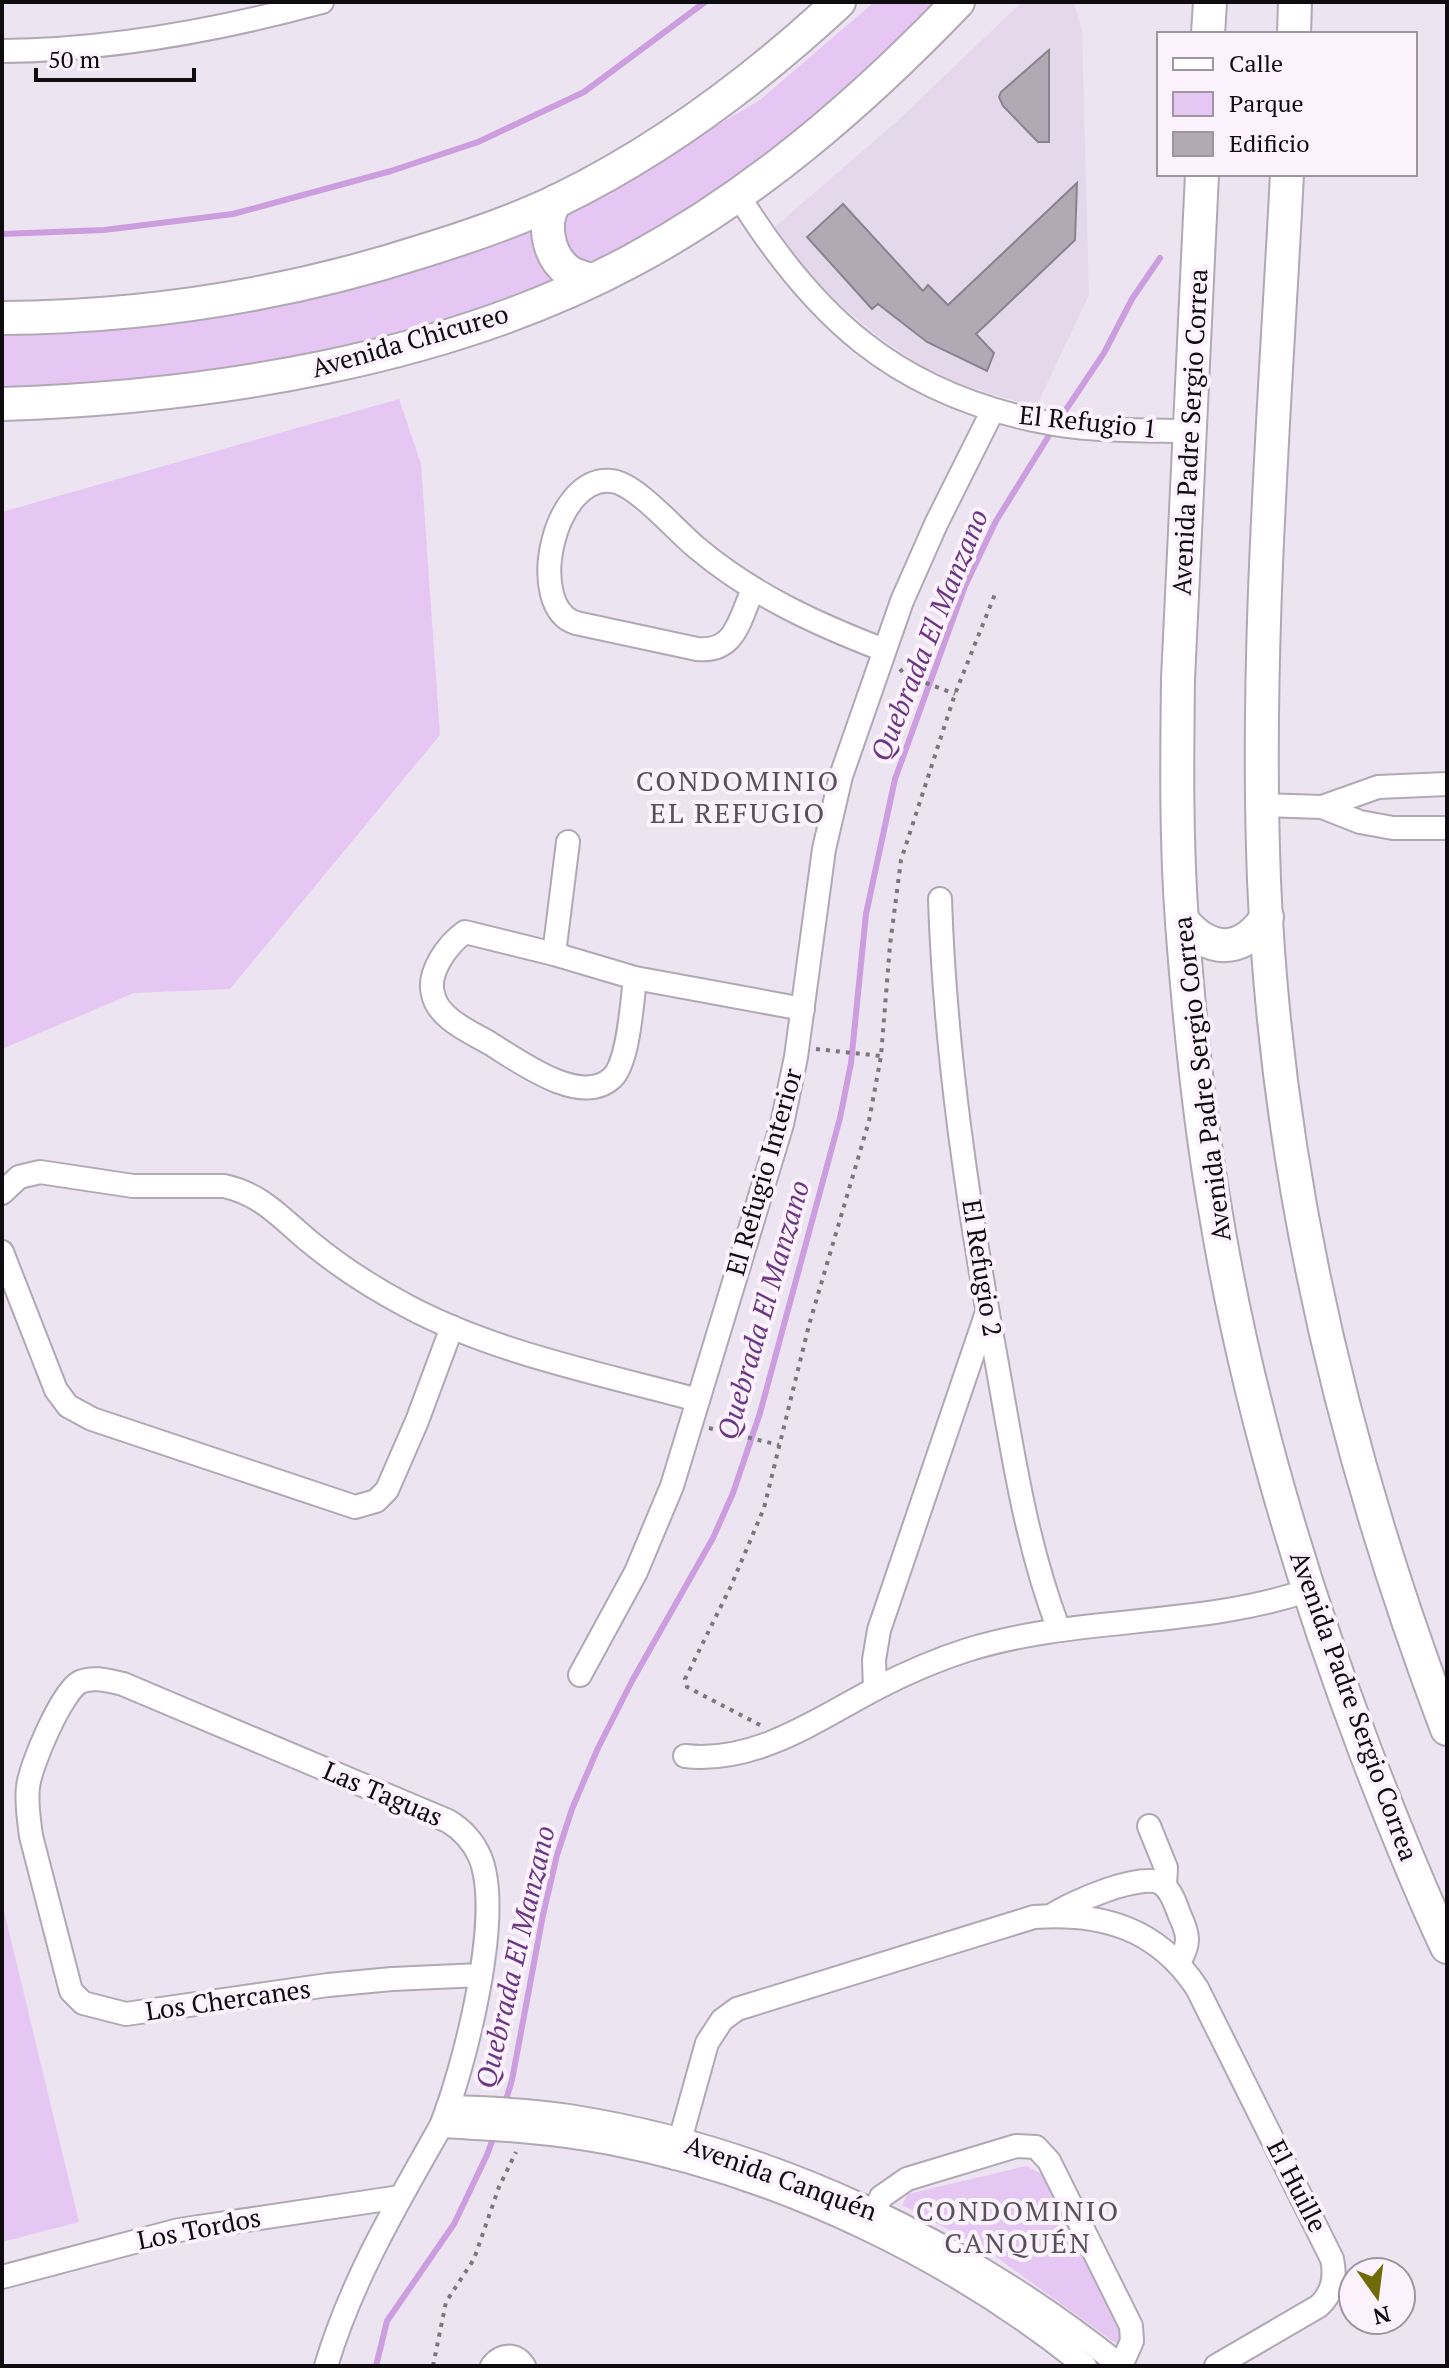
<svg xmlns="http://www.w3.org/2000/svg" width="1449" height="2368" viewBox="0 0 1449 2368" font-family="'PT Serif',serif">
<style>
.built{fill:#e5d8eb}
.green{fill:#e6c7f3}
.lines{fill:none;stroke-linecap:round;stroke-linejoin:round}
.stream{stroke:#cc9ddf;stroke-width:6}
.building{fill:#b2a9b5;stroke:#8a828d;stroke-width:2}
.street-casing{stroke:#b0a8b4;stroke-width:26}
.secondary-casing{stroke:#b0a8b4;stroke-width:36}
.path{stroke:#7c767e;stroke-width:4;stroke-dasharray:4 6;stroke-linecap:butt}
.street{stroke:#fff;stroke-width:22}
.secondary{stroke:#fff;stroke-width:32}
.labels{text-anchor:middle;stroke-width:8;stroke-linejoin:round;paint-order:stroke}
.street-label{font-size:26px;fill:#0f0c10;stroke:#fbf2fe}
.water-label{font-size:28px;font-style:italic;fill:#6d3582;stroke:#fbf2fe}
.neighbourhood-label{font-size:28px;letter-spacing:2px;fill:#58505b;stroke:#fbf2fe}
</style>
<rect width="100%" height="100%" fill="#ede4f1"/>
<polygon class="built" points="1022,2 1074,2 1082,31 1089,295 1036,407 962,385 918,364 875,334 835,300 770,231 894,124"/>
<g class="green">
<polygon points="874,2 940,2 785,148 693,208 606,258 575,262 555,225 558,215 605,192 760,100"/>
<polygon points="539,224 561,279 514,298 368,345 186,380 2,389 2,330"/>
<polygon points="399,399 421,464 440,735 230,989 134,993 2,1049 2,512"/>
<polygon points="2,1903 79,2222 2,2242"/>
<polygon points="1026,2166 1046,2176 1123,2325 1117,2344 985,2249 902,2205 908,2194"/>
</g>
<g class="lines">
<g class="stream">
<polyline points="2,234 104,230 233,214 391,171 478,142 584,92 705,2"/>
<polyline points="1059,420 1104,353 1132,299 1160,258"/>
<polyline points="505,2103 512,2080 543,1915 557,1855 572,1809 598,1748 632,1681 713,1538 733,1493 760,1413 840,1118 851,1063 866,914 895,779 965,586 996,521 1053,429"/>
<polyline points="376,2366 387,2321 454,2224 487,2155 495,2133"/>
</g>
</g>
<g class="building">
<polygon points="1049,50 1049,142 1038,142 1003,106 999,97 1001,92"/>
<polygon points="1077,183 1075,240 976,334 994,353 987,371 927,342 878,304 872,309 807,237 843,204 923,291 928,285 948,305"/>
</g>
<g class="lines">
<g class="street-casing">
<g id="street">
<path d="M2,51C110,50 219,30 322,2"/>
<path d="M738,195C813,316 895,392 1039,421C1088,432 1141,430 1191,431"/>
<path d="M753,590C739,619 736,653 697,649L576,623C525,607 553,475 611,481C636,483 676,531 697,548C753,595 816,624 884,650"/>
<polyline points="1263,805 1322,807 1360,822 1393,828 1447,828"/>
<polyline points="1322,807 1378,787 1447,784"/>
<path d="M940,899C945,1054 969,1211 997,1364C1013,1454 1026,1544 1059,1630"/>
<polyline points="554,954 568,842"/>
<path d="M635,978C632,1001 629,1062 612,1078C581,1107 520,1062 491,1044C471,1032 438,1019 433,994C427,972 448,944 465,932L554,954L635,978L803,1009"/>
<path d="M2,1193L19,1177L40,1172L133,1186H224C262,1194 282,1219 310,1242C339,1266 373,1288 407,1306C495,1353 602,1374 698,1400"/>
<polyline points="2,1252 56,1390 68,1406 92,1419 355,1507 376,1501 387,1490 417,1421 452,1327"/>
<polyline points="580,1675 636,1572 672,1486 782,1124 796,1057 824,849 841,776 902,601 936,524 993,410"/>
<polyline points="875,1689 874,1660 879,1630 986,1315"/>
<path d="M685,1756C756,1764 818,1719 877,1688C906,1673 936,1660 967,1650C1079,1615 1199,1628 1309,1590"/>
<polyline points="1149,1826 1166,1868 1165,1886"/>
<path d="M1051,1916C1069,1903 1143,1871 1162,1884C1172,1891 1176,1906 1180,1916C1189,1935 1190,1944 1179,1962"/>
<path d="M448,2107C489,2108 529,2110 569,2116C772,2148 962,2239 1121,2366"/>
<path d="M441,2126C498,2129 554,2132 610,2143C781,2176 950,2257 1085,2366"/>
<path d="M675,2158L707,2043L722,2020L737,2009L1034,1917C1103,1912 1158,1929 1197,1988L1332,2259C1336,2277 1333,2293 1319,2306L1216,2366"/>
<polyline points="868,2225 881,2197 907,2179 1016,2146 1036,2147 1049,2161 1131,2326 1132,2341 1121,2366"/>
<polyline points="2,2277 179,2230 400,2197"/>
<path d="M326,2366C352,2279 397,2204 441,2126C464,2068 504,1915 480,1857C473,1841 463,1830 448,1821L123,1684C109,1681 94,1676 80,1682C62,1691 30,1766 28,1787C26,1803 29,1820 31,1836L71,1991L83,2003L126,2014L328,1985L392,1979L480,1975"/>
<path d="M492,2366C501,2354 515,2353 524,2366"/>
</g>
</g>
<g class="secondary-casing">
<g id="secondary">
<polyline points="1208,34 1210,2"/>
<polyline points="1294,34 1295,2"/>
<path d="M1202,174L1178,679C1177,760 1176,841 1182,922C1189,1016 1198,1110 1214,1203C1244,1390 1299,1576 1366,1753C1391,1818 1417,1884 1447,1947"/>
<path d="M1287,174C1275,409 1255,645 1264,880C1276,1170 1344,1458 1447,1729"/>
<path d="M556,201C541,222 548,256 568,271C575,276 584,278 592,280"/>
<path d="M2,318C146,317 290,294 426,250C471,236 515,221 557,201C662,150 754,81 839,2"/>
<path d="M2,404C211,397 448,360 633,260C756,194 862,102 958,2"/>
<path d="M1182,920C1210,954 1242,954 1267,917"/>
</g>
</g>
<g class="path">
<polyline points="900,669 905,675 955,694"/>
<polyline points="816,1049 881,1056"/>
<polyline points="709,1428 779,1445"/>
<polyline points="760,1725 687,1687 685,1679 731,1586 764,1508 809,1325 869,1121 881,1056 890,945 901,860 955,694 995,594"/>
<polyline points="433,2366 446,2302 474,2259 499,2187 516,2152"/>
</g>
<use href="#street" class="street"/>
<use href="#secondary" class="secondary"/>
</g>
<g class="labels">
<g class="street-label">
<text transform="translate(410 341) rotate(-16)" y="9">Avenida Chicureo</text>
<text transform="translate(1088 422) rotate(6)" y="9">El Refugio 1</text>
<text transform="translate(1190 432) rotate(-87)" y="9">Avenida Padre Sergio Correa</text>
<text transform="translate(1202 1079) rotate(-97)" y="9">Avenida Padre Sergio Correa</text>
<text transform="translate(764 1172) rotate(-74)" y="9">El Refugio Interior</text>
<text transform="translate(982 1268) rotate(81)" y="9">El Refugio 2</text>
<text transform="translate(1354 1706) rotate(70)" y="9">Avenida Padre Sergio Correa</text>
<text transform="translate(383 1794) rotate(23)" y="9">Las Taguas</text>
<text transform="translate(228 2000) rotate(-8)" y="9">Los Chercanes</text>
<text transform="translate(781 2178) rotate(20)" y="9">Avenida Canquén</text>
<text transform="translate(1297 2186) rotate(63)" y="9">El Huille</text>
<text transform="translate(199 2229) rotate(-11)" y="9">Los Tordos</text>
</g>
<g class="water-label">
<text transform="translate(929 635) rotate(-68)" y="10">Quebrada El Manzano</text>
<text transform="translate(763 1310) rotate(-74)" y="10">Quebrada El Manzano</text>
<text transform="translate(515 1957) rotate(-77)" y="10">Quebrada El Manzano</text>
</g>
<g class="neighbourhood-label">
<text x="738" y="791">CONDOMINIO<tspan x="738" dy="32">EL REFUGIO</tspan></text>
<text x="1018" y="2221">CONDOMINIO<tspan x="1018" dy="32">CANQUÉN</tspan></text>
</g>
</g>
<rect width="1449" height="2368" fill="none" stroke="#0f0c10" stroke-width="8"/>
<rect x="1157" y="32" width="260" height="144" fill="#fbf2fe" stroke="#9d969f" stroke-width="2"/>
<rect x="1173" y="58" width="40" height="12" fill="#ffffff" stroke="#9d969f" stroke-width="2"/>
<text x="1229" y="72" font-size="24" fill="#0f0c10">Calle</text>
<rect x="1173" y="92" width="40" height="24" fill="#e6c7f3" stroke="#9d969f" stroke-width="2"/>
<text x="1229" y="112" font-size="24" fill="#0f0c10">Parque</text>
<rect x="1173" y="132" width="40" height="24" fill="#b2a9b5" stroke="#9d969f" stroke-width="2"/>
<text x="1229" y="152" font-size="24" fill="#0f0c10">Edificio</text>
<g transform="translate(1377 2296) rotate(166)"><circle r="38" fill="#fbf2fe" stroke="#9d969f" stroke-width="2"/>
<path d="M0-6L14 30L0 20L-14 30Z" fill="#716b07"/>
<text y="-12" font-size="22" font-weight="bold" text-anchor="middle" fill="#0f0c10">N</text>
</g>
<path d="M36 68v12h158v-12" fill="none" stroke="#0f0c10" stroke-width="4"/>
<text x="48" y="68" font-size="24" fill="#0f0c10" stroke="#fbf2fe" stroke-width="6" paint-order="stroke">50 m</text>
</svg>
